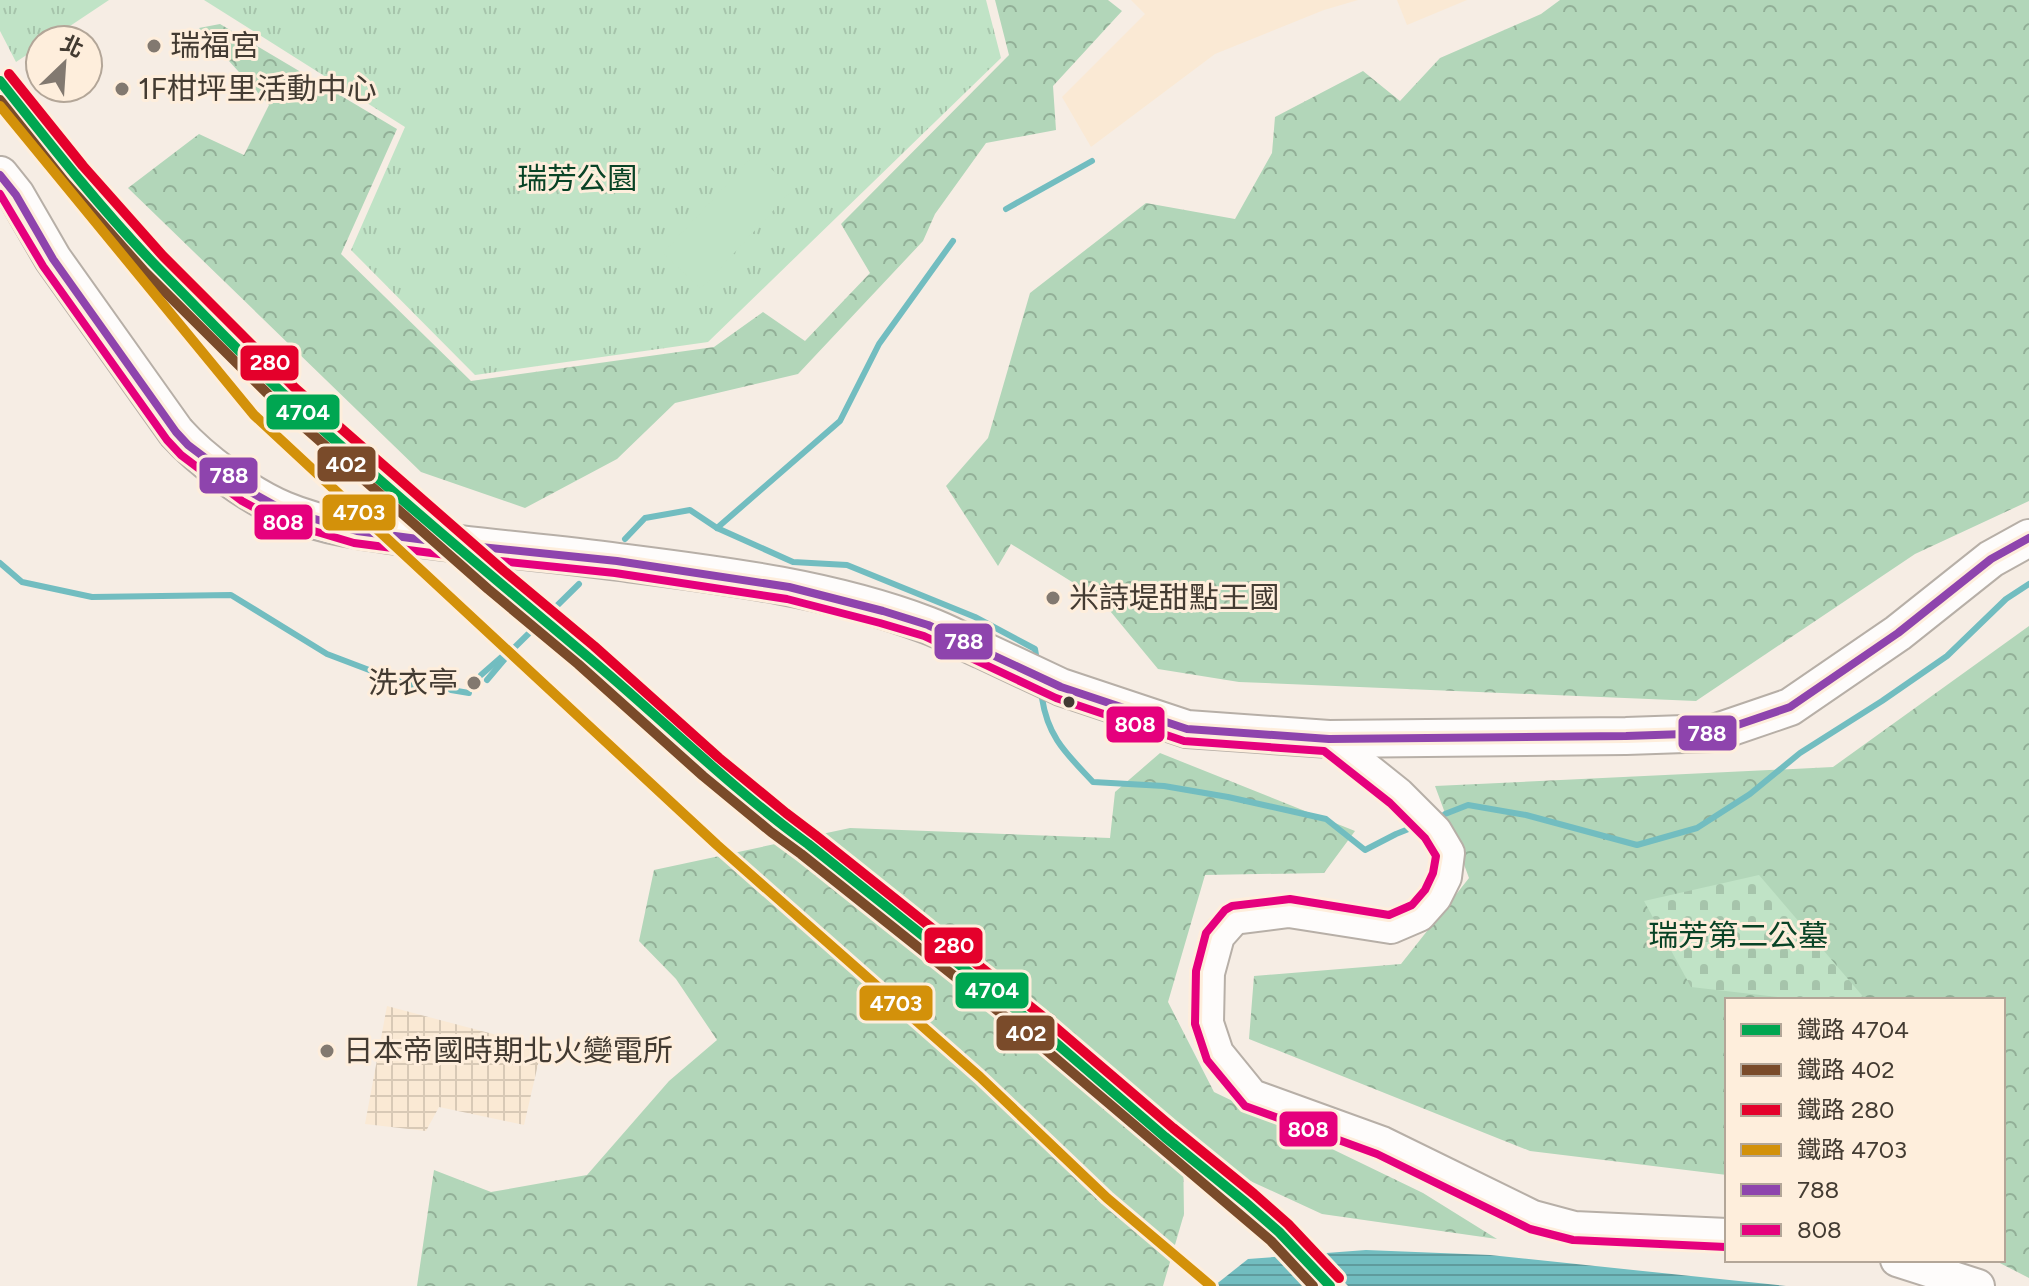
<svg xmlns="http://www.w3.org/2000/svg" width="2029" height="1286" viewBox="0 0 2029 1286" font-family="Figtree,'Noto Sans TC',sans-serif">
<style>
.built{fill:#fae9d4}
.industrial{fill:url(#industrial-grid)}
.grass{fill:url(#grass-tufts)}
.forest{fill:url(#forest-crowns)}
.cemetery{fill:url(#cemetery-stones)}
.pitch{fill:#c0e3c6}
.water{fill:url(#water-rules)}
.pier{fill:#f6ede4}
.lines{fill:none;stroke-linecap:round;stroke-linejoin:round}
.stream{stroke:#72bdc0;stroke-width:6}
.tertiary-casing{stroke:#b7afa7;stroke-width:36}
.secondary-casing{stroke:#b7afa7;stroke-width:40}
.tertiary{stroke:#fefcfb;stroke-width:32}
.secondary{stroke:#fefcfb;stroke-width:36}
.secondary-bridge-casing{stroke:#b7afa7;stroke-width:40;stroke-linecap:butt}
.secondary-bridge{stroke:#fefcfb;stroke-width:36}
.bus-1-casing{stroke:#feeedc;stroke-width:14}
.bus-2-casing{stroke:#feeedc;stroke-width:14}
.bus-1{stroke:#8e44ad;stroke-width:8}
.bus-2{stroke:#e5007d;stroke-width:8}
.rail-1-casing{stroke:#feeedc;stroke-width:16}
.rail-2-casing{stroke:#feeedc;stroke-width:16}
.rail-3-casing{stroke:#feeedc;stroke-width:16}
.rail-4-casing{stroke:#feeedc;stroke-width:16}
.rail-1{stroke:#00a651;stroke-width:10}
.rail-2{stroke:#7a4b2a;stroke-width:10}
.rail-3{stroke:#e4002b;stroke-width:10}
.rail-4{stroke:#d3910a;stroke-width:10}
.poi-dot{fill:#827970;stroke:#feeedc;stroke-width:3}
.bus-dot{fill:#433b32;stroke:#feeedc;stroke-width:3}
.labels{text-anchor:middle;stroke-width:6;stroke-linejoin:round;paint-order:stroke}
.poi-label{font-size:30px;fill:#433b32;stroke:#feeedc;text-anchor:start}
.park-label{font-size:30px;fill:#094326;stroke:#feeedc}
.line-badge{stroke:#feeedc;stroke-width:3}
.badge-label{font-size:22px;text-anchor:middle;font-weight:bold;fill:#fff}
</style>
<defs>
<pattern id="industrial-grid" width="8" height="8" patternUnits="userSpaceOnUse" patternTransform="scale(2)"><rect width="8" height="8" fill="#fae9d4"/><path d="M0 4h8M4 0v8" fill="none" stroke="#d8c9b6"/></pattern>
<pattern id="grass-tufts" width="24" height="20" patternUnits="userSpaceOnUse" patternTransform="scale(2)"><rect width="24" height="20" fill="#c0e3c6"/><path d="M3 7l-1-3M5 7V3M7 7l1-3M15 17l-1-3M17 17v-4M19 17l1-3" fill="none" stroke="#a6c4ab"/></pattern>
<pattern id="forest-crowns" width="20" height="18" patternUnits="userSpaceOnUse" patternTransform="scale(2)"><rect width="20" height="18" fill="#b2d6b9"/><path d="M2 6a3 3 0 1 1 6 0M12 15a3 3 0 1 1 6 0" fill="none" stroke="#92af97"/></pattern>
<pattern id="cemetery-stones" width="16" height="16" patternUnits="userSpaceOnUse" patternTransform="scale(2)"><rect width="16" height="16" fill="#c0e3c6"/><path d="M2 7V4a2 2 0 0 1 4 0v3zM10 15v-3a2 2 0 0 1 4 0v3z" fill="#a6c4ab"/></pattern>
<pattern id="water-rules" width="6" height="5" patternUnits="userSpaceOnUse" patternTransform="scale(2)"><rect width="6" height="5" fill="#72bdc0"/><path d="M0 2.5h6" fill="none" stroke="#5f9b9d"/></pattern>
</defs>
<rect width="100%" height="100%" fill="#f6ede4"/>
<g class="built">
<polygon points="1131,0 1358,0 1324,10 1215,54 1091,147 1062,97 1145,14"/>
<polygon points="1397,0 1467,0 1407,25"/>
</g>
<polygon class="industrial" points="387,1006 542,1047 524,1125 439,1107 426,1131 365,1124"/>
<g class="grass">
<polygon points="0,0 109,0 49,40 40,40 40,46 16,62 0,31"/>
<polygon points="204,0 986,0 1001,58 708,342 475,375 351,250 405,127"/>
</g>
<g class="forest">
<polygon points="995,0 1108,0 1122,11 1053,86 1056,130 986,143 935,214 923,241 798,374 675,403 617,459 525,508 421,472 128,188 199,134 244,155 269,105 199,28 220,24 397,129 341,254 471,381 714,347 763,312 805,341 870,273 841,224 1009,55"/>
<polygon points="1560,0 2029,0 2029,501 1915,554 1696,701 1239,682 1158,669 1101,600 1011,544 998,566 946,486 988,438 1030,293 1146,203 1235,219 1272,153 1275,117 1363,71 1400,101 1440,58 1541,14"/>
<polygon points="2029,626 2029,1278 1994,1260 2003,1260 2003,1000 1727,1000 1727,1175 1530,1151 1249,1039 1254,976 1401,964 1469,878 1435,786 1833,767"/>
<polygon points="1160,753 1355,831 1324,873 1205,875 1168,1002 1214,1092 1423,1193 1497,1239 1322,1214 1183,1150 1184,1214 1163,1286 417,1286 434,1170 491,1192 587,1175 669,1081 717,1040 676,979 639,941 654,870 850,828 1110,838 1115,792"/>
</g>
<polygon class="cemetery" points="1759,875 1866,1000 1805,1000 1691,987 1644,901"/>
<polygon class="pitch" points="755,154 793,189 701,289 663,253"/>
<polygon class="water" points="1366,1250 1490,1255 1786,1286 1214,1286 1248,1259"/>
<polygon class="pier" points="1314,1250 1348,1286 1314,1286 1283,1252"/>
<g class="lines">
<g class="stream">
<polyline points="1006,209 1092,161"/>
<polyline points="717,528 840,421 879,344 953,241"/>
<polyline points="625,539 645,518 690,510 717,528 793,562 847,565 975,617 1035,649 1036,655"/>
<polyline points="0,563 22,582 92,597 231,595 327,654 406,684 413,685"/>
<polyline points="481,675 505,654"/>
<polyline points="487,680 514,648 579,584"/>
<polyline points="451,690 469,693"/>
<path d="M1042,698C1048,738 1067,754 1093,782L1164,786L1228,797L1326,819L1365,850L1396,834L1411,828"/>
<polyline points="1445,814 1468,805 1526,815 1637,845 1697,828 1750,794 1800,753 1882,701 1947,656 2006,599 2029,584"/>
</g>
<g class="tertiary-casing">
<g id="tertiary">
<polyline points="1329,739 1398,794 1435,831 1448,853 1445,877 1435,897 1419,915 1391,927 1289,911 1234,918 1218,936 1208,973 1207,1023 1217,1053 1252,1096 1382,1143 1533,1217 1574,1228 1727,1235"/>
<polyline points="1897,1260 1978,1286"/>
</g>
</g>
<g class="secondary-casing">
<g id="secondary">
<polyline points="0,175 16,195 53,259 176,432"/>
<polyline points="982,650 1061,687 1187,729 1329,739 1626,736 1714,733 1790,707 1898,633 1991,559 2029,538"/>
</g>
</g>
<use href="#tertiary" class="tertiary"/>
<use href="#secondary" class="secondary"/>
<g class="secondary-bridge-casing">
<path id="secondary-bridge" d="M176,432C201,460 248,495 284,510C327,528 374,533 420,539C486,548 552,553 619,562C721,575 830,588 927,625C946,632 964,642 982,650"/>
</g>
<use href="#secondary-bridge" class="secondary-bridge"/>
<g class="bus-1-casing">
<polyline id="bus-1" points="0,175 16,195 53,259 176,432 188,445 249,491 283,510 357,531 471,546 617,561 789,587 883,611 928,625 1061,687 1187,729 1329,739 1626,736 1714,733 1790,707 1898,633 1991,559 2029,538"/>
</g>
<g class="bus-2-casing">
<polyline id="bus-2" points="0,194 43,266 167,440 181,455 242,501 277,520 354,543 470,558 615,573 787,599 880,623 924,636 1056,698 1184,741 1324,751 1390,803 1425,838 1436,856 1433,873 1425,890 1412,905 1389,915 1290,899 1232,906 1225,910 1206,933 1196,971 1195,1024 1207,1060 1245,1106 1377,1154 1530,1229 1573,1240 1726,1247"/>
</g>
<use href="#bus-1" class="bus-1"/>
<use href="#bus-2" class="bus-2"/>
<g class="rail-1-casing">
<path id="rail-1" d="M0,81C50,144 100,208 156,266C199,310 243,357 289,399C384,486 483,569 582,652C658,715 728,786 808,844L1035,1025L1165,1137L1246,1203L1279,1232L1330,1286"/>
</g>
<g class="rail-2-casing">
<polyline id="rail-2" points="0,100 65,182 145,272 279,405 488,589 578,664 703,776 771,832 801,854 1027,1034 1271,1241 1313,1286"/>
</g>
<g class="rail-3-casing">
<polyline id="rail-3" points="9,74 83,166 163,256 295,388 504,571 594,646 719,758 786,813 815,835 1042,1016 1173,1128 1254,1194 1288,1224 1339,1278"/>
</g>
<g class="rail-4-casing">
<polyline id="rail-4" points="0,106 254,415 717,845 980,1077 1107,1198 1211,1286"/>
</g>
<use href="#rail-1" class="rail-1"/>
<use href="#rail-2" class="rail-2"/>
<use href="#rail-3" class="rail-3"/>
<use href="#rail-4" class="rail-4"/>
</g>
<g class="poi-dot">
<circle cx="154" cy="46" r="8"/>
<circle cx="122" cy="89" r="8"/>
<circle cx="1053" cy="598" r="8"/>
<circle cx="474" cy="683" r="8"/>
<circle cx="327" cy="1051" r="8"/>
</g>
<circle class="bus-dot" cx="1069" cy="702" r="7"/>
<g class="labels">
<g class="poi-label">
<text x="170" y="56">瑞福宮</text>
<text x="138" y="99">1F柑坪里活動中心</text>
<text x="1069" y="608">米詩堤甜點王國</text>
<text x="458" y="693" text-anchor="end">洗衣亭</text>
<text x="343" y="1061">日本帝國時期北火變電所</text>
</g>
<g class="park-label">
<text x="577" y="189">瑞芳公園</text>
<text x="1738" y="946">瑞芳第二公墓</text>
</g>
</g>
<g class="line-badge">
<rect x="239" y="344" width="61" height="38" rx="8" fill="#e4002b"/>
<rect x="265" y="393" width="76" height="38" rx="8" fill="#00a651"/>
<rect x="316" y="445" width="61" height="38" rx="8" fill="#7a4b2a"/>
<rect x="198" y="456" width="61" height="39" rx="8" fill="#8e44ad"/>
<rect x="321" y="493" width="76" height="39" rx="8" fill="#d3910a"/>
<rect x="253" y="503" width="61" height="38" rx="8" fill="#e5007d"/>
<rect x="933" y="622" width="61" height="39" rx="8" fill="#8e44ad"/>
<rect x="1105" y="705" width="61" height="39" rx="8" fill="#e5007d"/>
<rect x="1677" y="714" width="61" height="38" rx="8" fill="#8e44ad"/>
<rect x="923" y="926" width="61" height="39" rx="8" fill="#e4002b"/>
<rect x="954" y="971" width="76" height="39" rx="8" fill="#00a651"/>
<rect x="858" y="984" width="76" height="38" rx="8" fill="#d3910a"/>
<rect x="995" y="1014" width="61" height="38" rx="8" fill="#7a4b2a"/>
<rect x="1278" y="1110" width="61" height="38" rx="8" fill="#e5007d"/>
</g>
<g class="badge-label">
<text x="270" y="370">280</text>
<text x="303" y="420">4704</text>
<text x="346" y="472">402</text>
<text x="229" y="483">788</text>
<text x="359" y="520">4703</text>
<text x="283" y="530">808</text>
<text x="964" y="649">788</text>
<text x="1135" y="732">808</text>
<text x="1707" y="741">788</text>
<text x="954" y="953">280</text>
<text x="992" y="998">4704</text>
<text x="896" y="1011">4703</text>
<text x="1026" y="1041">402</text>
<text x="1308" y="1137">808</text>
</g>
<rect x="1725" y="998" width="280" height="264" fill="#feeedc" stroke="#b3a698" stroke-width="2"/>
<rect x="1741" y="1024" width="40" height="12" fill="#00a651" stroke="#b3a698" stroke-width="2"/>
<text x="1797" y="1038" font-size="24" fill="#433b32">鐵路 4704</text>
<rect x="1741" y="1064" width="40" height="12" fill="#7a4b2a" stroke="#b3a698" stroke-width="2"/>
<text x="1797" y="1078" font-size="24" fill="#433b32">鐵路 402</text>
<rect x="1741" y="1104" width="40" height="12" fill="#e4002b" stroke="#b3a698" stroke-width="2"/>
<text x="1797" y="1118" font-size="24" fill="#433b32">鐵路 280</text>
<rect x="1741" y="1144" width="40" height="12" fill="#d3910a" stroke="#b3a698" stroke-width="2"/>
<text x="1797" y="1158" font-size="24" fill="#433b32">鐵路 4703</text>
<rect x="1741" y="1184" width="40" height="12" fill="#8e44ad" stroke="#b3a698" stroke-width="2"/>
<text x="1797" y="1198" font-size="24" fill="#433b32">788</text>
<rect x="1741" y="1224" width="40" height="12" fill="#e5007d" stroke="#b3a698" stroke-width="2"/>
<text x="1797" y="1238" font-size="24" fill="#433b32">808</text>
<g transform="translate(64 64) rotate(25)"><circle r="38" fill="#feeedc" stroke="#b3a698" stroke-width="2"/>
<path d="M0-6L14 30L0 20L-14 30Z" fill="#827970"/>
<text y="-12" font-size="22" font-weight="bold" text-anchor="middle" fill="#433b32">北</text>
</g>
</svg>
